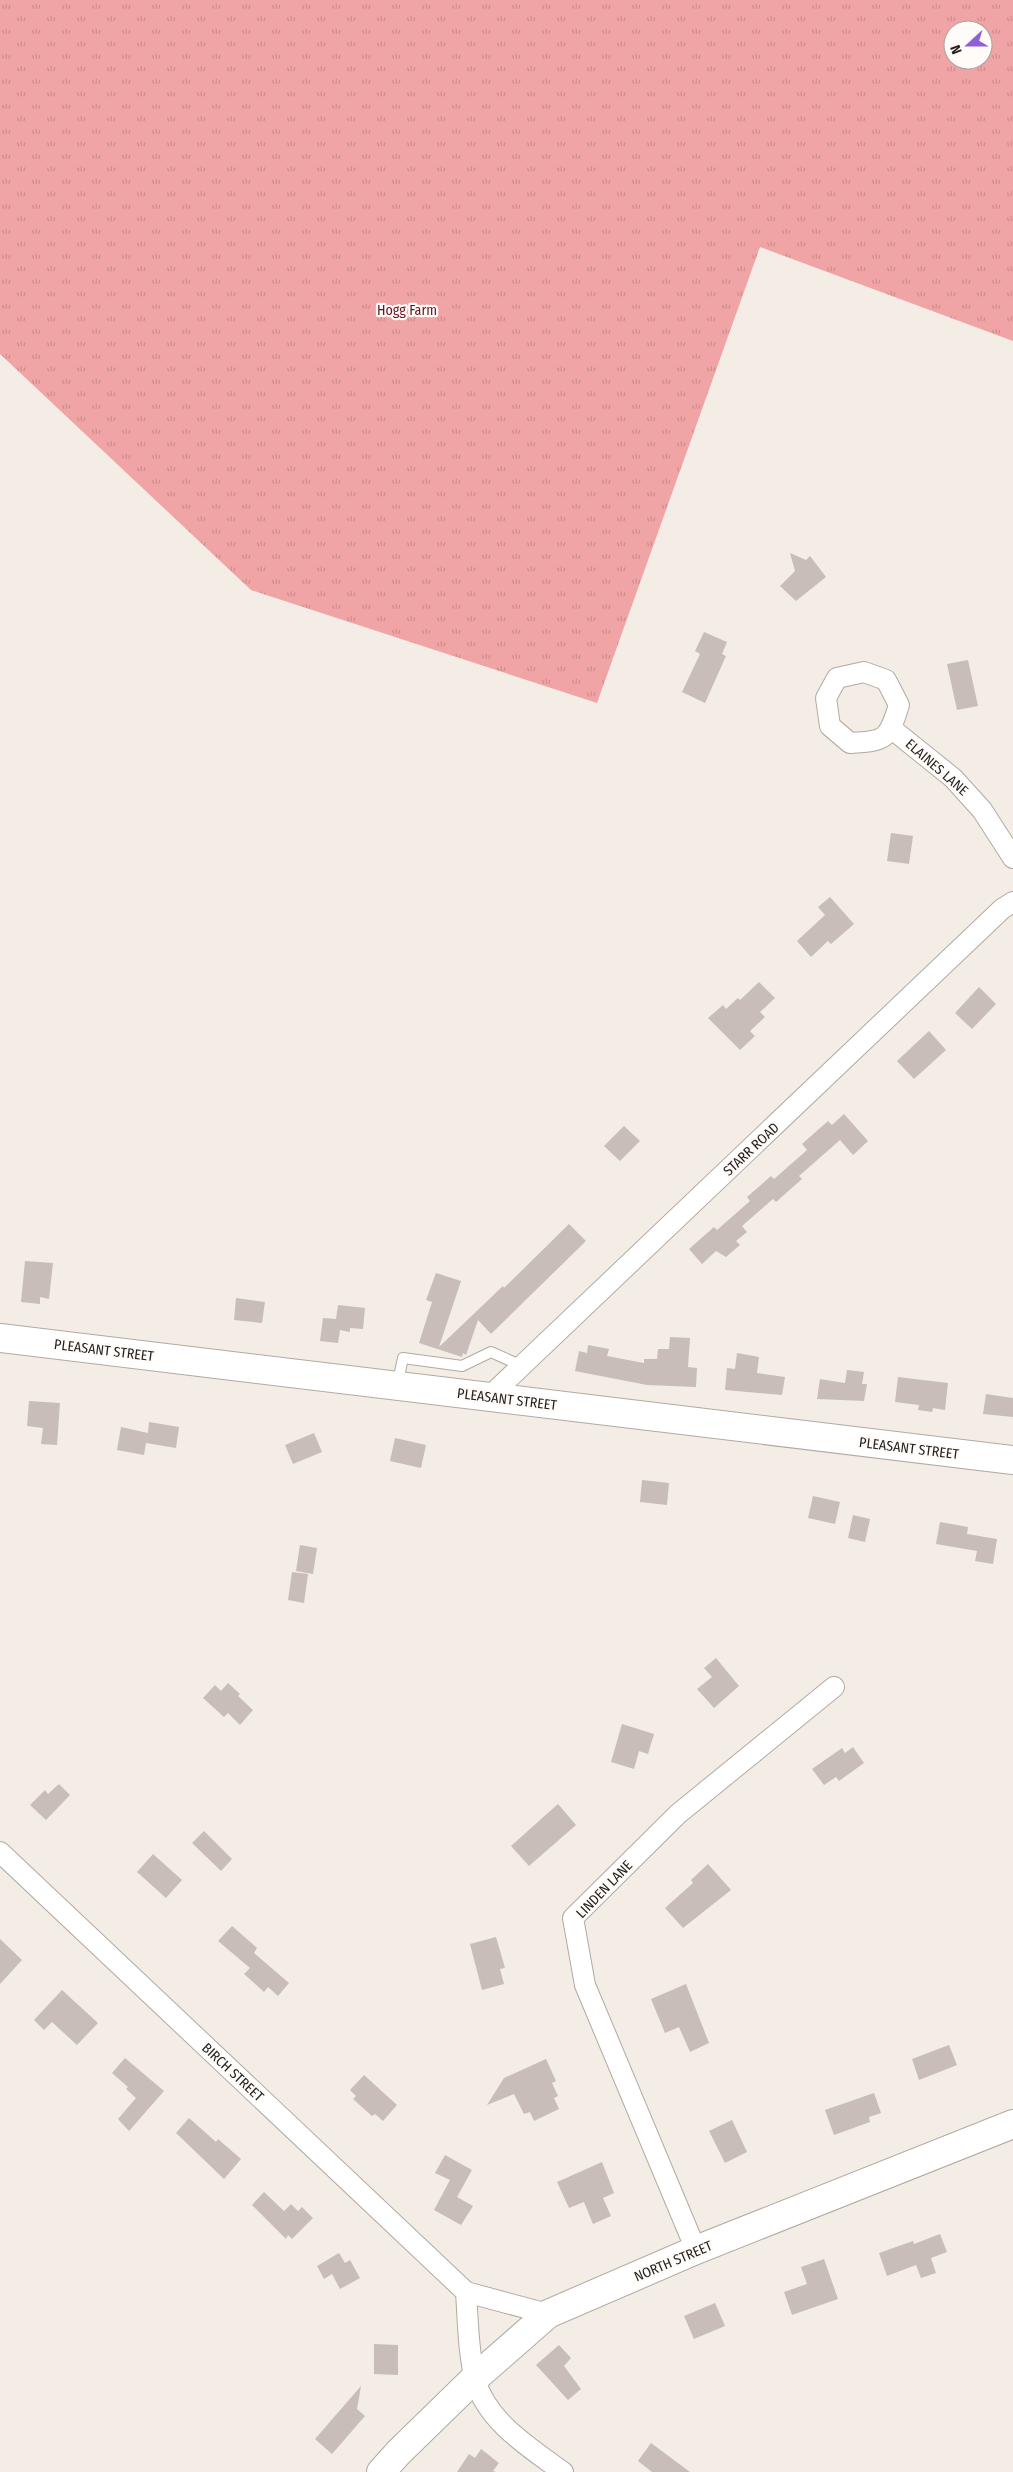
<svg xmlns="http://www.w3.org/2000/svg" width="1013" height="2472" viewBox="0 0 1013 2472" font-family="'Fira Sans Condensed',sans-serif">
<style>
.park{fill:url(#park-tufts);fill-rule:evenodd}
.building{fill:#c8bdb8}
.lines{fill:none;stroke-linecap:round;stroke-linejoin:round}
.lane-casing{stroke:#b0aaa2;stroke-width:12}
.street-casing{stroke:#b0aaa2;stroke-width:22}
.secondary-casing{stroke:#b0aaa2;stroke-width:30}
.lane{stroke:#fff;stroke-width:10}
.street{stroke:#fff;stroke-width:20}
.secondary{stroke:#fff;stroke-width:28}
.labels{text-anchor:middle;stroke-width:4.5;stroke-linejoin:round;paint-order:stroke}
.park-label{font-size:14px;fill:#66141f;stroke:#fefbf8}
.street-label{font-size:14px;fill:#221f1c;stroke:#fefbf8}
</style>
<defs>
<pattern id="park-tufts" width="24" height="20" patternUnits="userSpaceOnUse" patternTransform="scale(1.25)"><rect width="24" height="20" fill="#f1a4a5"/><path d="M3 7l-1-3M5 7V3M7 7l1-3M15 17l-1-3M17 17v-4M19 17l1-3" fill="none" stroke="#ce8d8d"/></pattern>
</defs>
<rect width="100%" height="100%" fill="#f4ede5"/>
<path class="park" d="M0,0H1013V341L760,247L597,703L251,590L0,354ZM953,30H983V60H953Z"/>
<g class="building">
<polygon points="790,553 806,560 810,556 826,577 796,601 780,586 795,571"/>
<polygon points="704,632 727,642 722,654 726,656 705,703 682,692 700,654 695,651"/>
<polygon points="968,660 978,706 957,710 947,664"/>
<polygon points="891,833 913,836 909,864 887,861"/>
<polygon points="830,897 854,924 831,944 828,941 811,957 797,941 825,915 818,907"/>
<polygon points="759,982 775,998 760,1012 765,1017 750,1031 755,1036 740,1050 708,1018 723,1005 726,1009 738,998 740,1000"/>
<polygon points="979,987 996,1004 972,1029 955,1013"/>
<polygon points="929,1031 946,1050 914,1079 897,1061"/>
<polygon points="844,1114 868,1141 853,1155 840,1140 799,1176 802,1179 776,1202 773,1199 742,1226 747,1232 736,1241 740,1245 726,1257 716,1251 702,1264 689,1249 714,1227 717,1230 750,1201 747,1197 771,1176 774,1179 807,1150 802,1144 828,1121 832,1125"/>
<polygon points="624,1126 640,1141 620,1161 604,1146"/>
<polygon points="569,1224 586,1241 491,1334 478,1320 466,1355 463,1353 462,1357 419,1343 432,1302 426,1300 436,1273 461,1281 439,1347 503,1286 504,1288"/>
<polygon points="25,1261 53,1263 49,1299 40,1297 40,1304 21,1302"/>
<polygon points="236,1298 265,1302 262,1323 234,1320"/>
<polygon points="338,1305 365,1308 363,1329 350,1328 350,1332 340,1330 338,1343 320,1341 323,1318 336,1319"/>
<polygon points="670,1337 690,1338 688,1367 697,1368 696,1387 647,1385 575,1371 579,1351 587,1353 588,1345 609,1349 607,1356 644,1363 644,1359 657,1359 658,1349 669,1349"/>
<polygon points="737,1353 759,1357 757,1373 785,1377 782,1395 725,1390 727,1368 735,1369"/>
<polygon points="847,1370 864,1372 862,1384 867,1384 864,1401 817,1399 820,1379 845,1383"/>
<polygon points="898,1377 948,1383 945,1410 933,1408 932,1412 918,1410 919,1405 895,1402"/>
<polygon points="986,1394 1013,1398 1013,1417 983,1414"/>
<polygon points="29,1401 60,1403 57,1445 41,1444 43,1428 27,1426"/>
<polygon points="149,1422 179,1427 176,1448 146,1443 144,1455 117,1450 121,1427 148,1433"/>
<polygon points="314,1433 322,1452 293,1464 285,1445"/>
<polygon points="395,1438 426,1445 421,1468 390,1461"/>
<polygon points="642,1480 669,1483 667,1505 640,1502"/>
<polygon points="813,1496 840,1502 835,1524 808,1518"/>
<polygon points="853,1515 870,1519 865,1542 848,1538"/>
<polygon points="940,1522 968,1527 967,1534 997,1539 993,1564 975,1561 977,1551 936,1544"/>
<polygon points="300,1545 317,1548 313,1574 296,1571"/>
<polygon points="292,1572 308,1574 304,1603 288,1600"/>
<polygon points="716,1658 739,1686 714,1708 697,1689 712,1677 704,1668"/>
<polygon points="228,1683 240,1694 238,1696 253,1710 240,1725 228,1713 224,1717 203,1698 215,1685 221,1691"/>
<polygon points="622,1724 654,1734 648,1754 639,1751 634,1769 611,1762"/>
<polygon points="853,1747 864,1763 839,1781 836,1777 824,1785 812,1769 842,1748 845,1753"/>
<polygon points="59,1784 70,1795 46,1820 30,1805 45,1790 48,1794"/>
<polygon points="558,1804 576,1825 529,1866 511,1846"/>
<polygon points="204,1831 232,1859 221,1871 192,1843"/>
<polygon points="153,1854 182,1880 166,1898 137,1872"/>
<polygon points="708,1864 731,1890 683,1928 665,1908 693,1883 691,1880"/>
<polygon points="232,1926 257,1948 254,1953 289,1983 278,1996 268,1987 264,1992 244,1974 250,1968 218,1941"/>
<polygon points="496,1937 505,1968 500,1969 504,1984 482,1990 470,1944"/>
<polygon points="0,1939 22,1960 0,1984"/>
<polygon points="686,1984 709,2043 690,2052 679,2027 665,2033 651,1999"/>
<polygon points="62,1990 98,2023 77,2045 52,2022 44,2030 34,2020"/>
<polygon points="949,2045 957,2065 919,2080 912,2059"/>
<polygon points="125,2058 164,2091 129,2131 118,2119 136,2098 126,2089 128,2087 112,2073"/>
<polygon points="546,2059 556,2081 552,2083 558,2096 554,2098 559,2109 534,2121 530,2112 524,2114 514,2094 487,2105 504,2078"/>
<polygon points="364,2075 397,2105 383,2121 375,2114 372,2116 353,2099 356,2096 350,2090"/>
<polygon points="874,2093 881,2113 869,2117 870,2122 834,2135 825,2110"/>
<polygon points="189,2118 216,2142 218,2139 241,2159 224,2179 176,2133"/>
<polygon points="732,2120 747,2152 725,2163 709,2131"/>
<polygon points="445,2155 472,2170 457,2197 473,2206 461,2225 434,2210 450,2180 435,2173"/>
<polygon points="602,2162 614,2193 603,2198 611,2216 593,2224 584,2202 569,2208 557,2182"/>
<polygon points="264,2192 284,2211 291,2204 298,2211 302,2207 313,2218 292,2239 288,2235 286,2239 252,2205"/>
<polygon points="940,2234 947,2252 931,2258 936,2273 921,2278 916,2265 887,2276 879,2253 913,2241 914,2244"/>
<polygon points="339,2253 345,2263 350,2260 360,2278 340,2289 332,2274 324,2279 317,2266"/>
<polygon points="824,2259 838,2299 792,2315 784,2292 807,2284 801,2267"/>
<polygon points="715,2303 725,2326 694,2339 684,2316"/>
<polygon points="374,2344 398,2345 398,2375 374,2374"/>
<polygon points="559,2345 571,2358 564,2366 581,2389 568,2400 536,2365"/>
<polygon points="361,2386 357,2409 365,2416 332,2454 315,2439"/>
<polygon points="651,2443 690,2472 652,2472 638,2461"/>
<polygon points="481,2449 499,2463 493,2471 496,2472 457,2472 469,2454 475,2458"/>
</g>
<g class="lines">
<g class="lane-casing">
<polyline id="lane" points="397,1386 403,1358 462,1366 491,1352 522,1366"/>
</g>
<g class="street-casing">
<g id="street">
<path d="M864,672L886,680L899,705C888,740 886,741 850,743L830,726L826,698L837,678Z"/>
<polyline points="892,729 953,778 982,810 1013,858"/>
<polyline points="489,1397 1002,909 1013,902"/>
<path d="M0,1852L466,2292C468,2320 468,2352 475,2379C486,2421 530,2448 563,2472"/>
<polyline points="696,2250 585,1985 573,1918 678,1814 834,1687"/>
<polyline points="466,2292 548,2314"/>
</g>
</g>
<g class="secondary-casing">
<g id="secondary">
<polyline points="0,1338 1013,1460"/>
<polyline points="381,2472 399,2452 475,2378 548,2314 696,2250 1013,2124"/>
</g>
</g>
<use href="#lane" class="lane"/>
<use href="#street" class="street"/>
<use href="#secondary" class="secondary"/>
</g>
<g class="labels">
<g class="park-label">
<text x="407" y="315">Hogg Farm</text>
</g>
<g class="street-label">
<text transform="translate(937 767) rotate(41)" y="5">ELAINES LANE</text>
<text transform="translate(751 1149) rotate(-43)" y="5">STARR ROAD</text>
<text transform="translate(104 1350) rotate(7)" y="5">PLEASANT STREET</text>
<text transform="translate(507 1399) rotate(7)" y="5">PLEASANT STREET</text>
<text transform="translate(909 1448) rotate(7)" y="5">PLEASANT STREET</text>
<text transform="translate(604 1889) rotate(-46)" y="5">LINDEN LANE</text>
<text transform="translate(233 2072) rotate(43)" y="5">BIRCH STREET</text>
<text transform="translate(673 2261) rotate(-23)" y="5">NORTH STREET</text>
</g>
</g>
<g transform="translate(968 45) rotate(249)"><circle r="24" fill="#fefbf8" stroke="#a6a3a0"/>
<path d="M0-4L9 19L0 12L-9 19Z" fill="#8f5fd8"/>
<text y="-8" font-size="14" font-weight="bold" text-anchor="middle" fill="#221f1c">N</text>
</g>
</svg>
